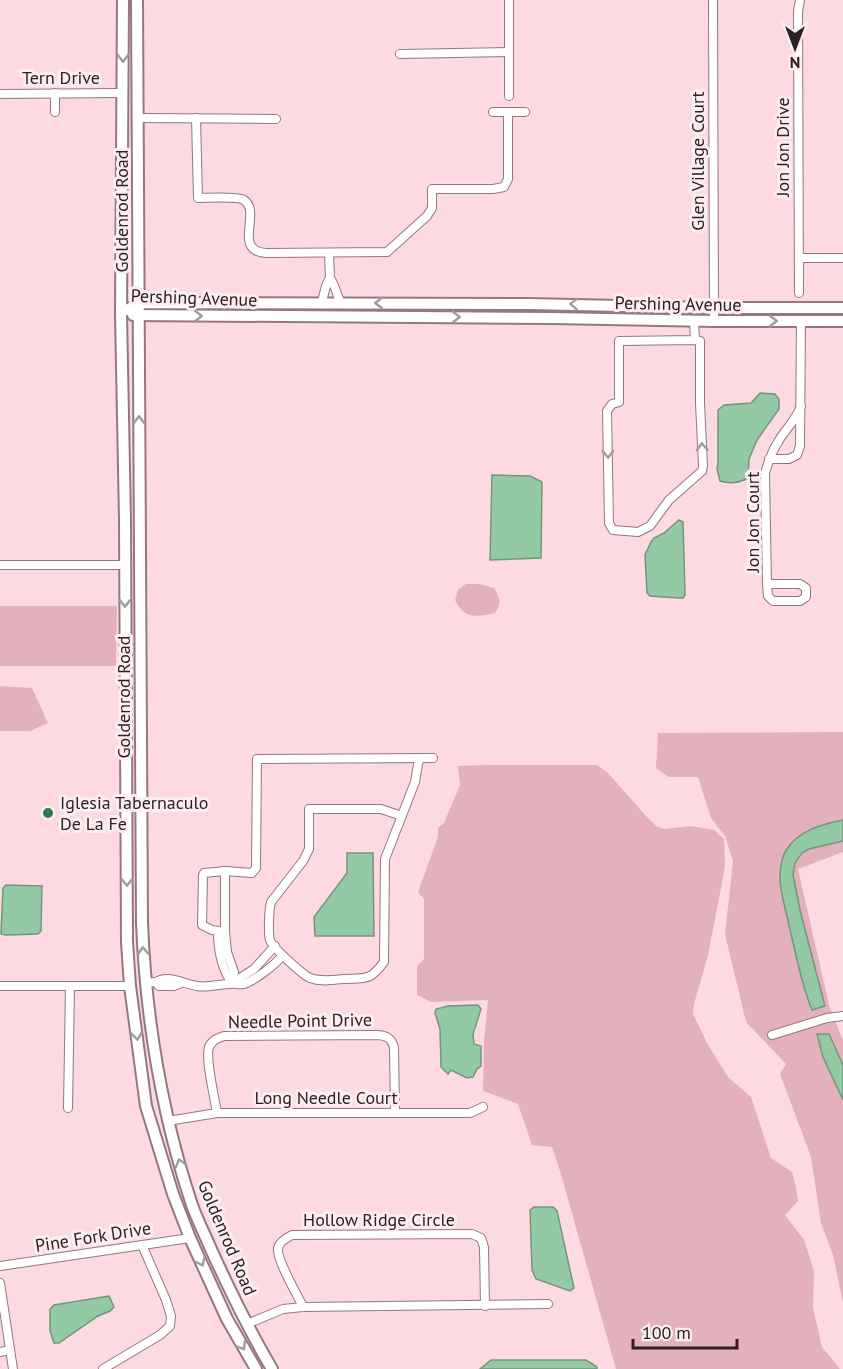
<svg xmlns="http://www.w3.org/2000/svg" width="843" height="1369" viewBox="0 0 843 1369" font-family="'PT Sans',sans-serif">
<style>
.green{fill:#e3b1bc}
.water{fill:#93c9a4;stroke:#74967d;stroke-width:1.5}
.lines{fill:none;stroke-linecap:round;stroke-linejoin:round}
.street-casing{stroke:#96777e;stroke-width:10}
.secondary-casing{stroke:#96777e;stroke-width:14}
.street{stroke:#fff;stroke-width:8}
.secondary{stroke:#fff;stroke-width:10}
.oneway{stroke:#a09b9c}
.poi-dot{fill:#2b7c4d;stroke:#fceef0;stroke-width:2}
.labels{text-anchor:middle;stroke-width:6;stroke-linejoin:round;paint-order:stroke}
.street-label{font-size:18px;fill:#2c2023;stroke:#fceef0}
.poi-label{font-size:18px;fill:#2c2023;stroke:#fceef0;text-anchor:start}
</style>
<rect width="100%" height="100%" fill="#fddae1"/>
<g class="green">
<path d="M466,584H479L494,588C500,599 502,603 495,613C476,617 464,619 455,600L458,590Z"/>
<polygon points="0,606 117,606 116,666 0,666"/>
<polygon points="0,686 32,688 48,723 30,731 0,731"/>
<polygon points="843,732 843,852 798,869 829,1005 843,1040 843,1303 833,1255 821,1223 811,1157 780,1074 786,1064 746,1022 725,934 733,861 725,836 711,818 698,777 669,777 656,768 658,733"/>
<polygon points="487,765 597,765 608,773 646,816 656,826 664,829 691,826 714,830 724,839 725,866 720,893 708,955 694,1004 693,1014 708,1045 728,1077 751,1097 771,1158 792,1172 796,1187 798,1201 785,1215 804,1240 814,1271 813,1308 822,1347 840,1369 616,1369 560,1171 552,1147 532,1145 518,1104 483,1091 484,1042 488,1000 431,1002 417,995 417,966 424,959 424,899 418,892 438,837 438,828 444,823 460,785 458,766"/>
</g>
<g class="water">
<path d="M760,393L775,394L779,399V409L757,440L749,459L748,478C740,483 729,484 720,481L717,469L718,464V410L724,405L751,403Z"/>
<polygon points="492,475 530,476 542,482 541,558 490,560"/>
<polygon points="679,520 683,522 685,595 683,598 679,598 650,596 647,593 645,555 651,542 654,538 664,533"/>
<path d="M843,820V841L809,849L802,853L795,863L793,875L800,910L825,1006L812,1010C801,984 797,957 790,930C787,914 781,896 780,880C780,870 781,857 787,849C799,830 823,824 843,820Z"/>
<polygon points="347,853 373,853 374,936 315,936 314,917 347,873"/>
<polygon points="6,885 42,886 41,931 38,934 6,935 1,934 3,888"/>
<polygon points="478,1005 481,1009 473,1034 474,1044 481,1046 481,1066 477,1069 473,1077 467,1078 451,1070 448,1074 441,1067 440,1029 435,1013 436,1009 448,1006"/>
<polygon points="817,1034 829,1034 843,1065 843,1100 823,1057"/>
<polygon points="534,1207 553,1207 557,1211 574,1288 570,1291 536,1279 532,1270 530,1210"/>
<polygon points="109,1296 114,1307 110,1311 98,1316 59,1343 54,1343 50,1331 50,1309 54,1305"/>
<polygon points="491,1360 586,1360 597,1367 597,1369 480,1369"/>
</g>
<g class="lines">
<g class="street-casing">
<g id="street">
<polyline points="509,0 509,96"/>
<polyline points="713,0 714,321"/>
<polyline points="400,54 509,52"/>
<polyline points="55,93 55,112"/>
<polyline points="0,94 122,93"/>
<polyline points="493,112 525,112"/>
<polyline points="138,118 276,119"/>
<path d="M196,118L198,198C207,198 238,196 244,200C262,212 232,251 266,253L387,252L427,216L432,208V189H493L504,187L508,179V112"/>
<polyline points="329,253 330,278"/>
<polyline points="799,258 843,258"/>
<polyline points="799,293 798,11 800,0"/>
<path d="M321,303C325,295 324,286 330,278C336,286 336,295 341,303"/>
<polyline points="694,321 695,340 619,341 619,402 612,404 607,411 609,523 613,530 638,532 650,526 669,500 702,471 703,466 700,403 700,341 695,340"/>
<polyline points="769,459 789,459 797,455 800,446 801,321"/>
<polyline points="0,565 125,565"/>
<path d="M767,584H800L806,588V597L800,601H773L768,596L767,584L765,473C768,463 772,451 778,442C786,428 795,422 801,406"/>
<path d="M402,816L381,809H309V849L303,861L271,902C269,909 268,933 270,940C272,947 303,975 310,978C321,982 333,980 343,979C366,978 370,981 384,962L385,859L415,782L419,759"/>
<polyline points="225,871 225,932 227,952 234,972 232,983"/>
<path d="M218,931C218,950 221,968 232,983"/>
<polyline points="225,932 212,930 202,925 203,875 204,873 225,871 252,873 256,868 257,759 433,758"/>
<polyline points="156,982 159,986 174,986 181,983"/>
<path d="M145,983L156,982C168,974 183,984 197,986C208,988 219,984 230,984C235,983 239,985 244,984C255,980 275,965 282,956"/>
<polyline points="232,983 254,969 275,946"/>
<polyline points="0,986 130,986"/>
<polyline points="772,1035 827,1018 843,1016"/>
<polyline points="68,1108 70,986"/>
<path d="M217,1113C215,1099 205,1059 209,1047C212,1040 218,1038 224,1036L378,1035C387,1036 391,1038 394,1047L395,1113"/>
<polyline points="168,1121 217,1113 470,1113 483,1107"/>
<polyline points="0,1266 190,1238"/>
<polyline points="0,1283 13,1369"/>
<path d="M303,1307C298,1296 276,1259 278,1248C279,1242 286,1238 292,1235L472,1234L481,1238L484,1247L485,1306"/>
<polyline points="247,1324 283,1309 303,1307 548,1304"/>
<polyline points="0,1352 10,1350"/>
<polyline points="103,1369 160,1335 170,1326 171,1316 166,1300 142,1245"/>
</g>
</g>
<g class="secondary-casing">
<g id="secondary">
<polyline points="123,0 121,313 125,520 127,942 130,986 146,1106 173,1194 190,1238 227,1319 256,1369"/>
<path d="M137,0L142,923C146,1021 161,1112 192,1205C197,1219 204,1233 210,1247C229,1289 249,1330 272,1369"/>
<polyline points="121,313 139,303 528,304 714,308 843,308"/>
<polyline points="133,315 552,318 714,321 843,321"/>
</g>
</g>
<use href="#street" class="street"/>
<use href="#secondary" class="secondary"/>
</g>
<defs><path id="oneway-chevron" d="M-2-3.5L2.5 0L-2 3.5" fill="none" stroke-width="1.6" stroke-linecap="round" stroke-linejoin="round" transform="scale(1.5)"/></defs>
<g class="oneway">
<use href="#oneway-chevron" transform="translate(123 58) rotate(90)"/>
<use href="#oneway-chevron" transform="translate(379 303) rotate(-180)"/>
<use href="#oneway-chevron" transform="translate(574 304) rotate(-178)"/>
<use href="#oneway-chevron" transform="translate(198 316)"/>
<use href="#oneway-chevron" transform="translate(456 317)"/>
<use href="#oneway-chevron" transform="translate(773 321)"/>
<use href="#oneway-chevron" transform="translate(139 420) rotate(-90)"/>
<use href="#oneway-chevron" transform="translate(702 447) rotate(-93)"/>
<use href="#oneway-chevron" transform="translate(608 454) rotate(89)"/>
<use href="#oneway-chevron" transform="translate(125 603) rotate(90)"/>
<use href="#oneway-chevron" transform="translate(127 882) rotate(90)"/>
<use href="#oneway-chevron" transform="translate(143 951) rotate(-93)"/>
<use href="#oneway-chevron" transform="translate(137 1036) rotate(83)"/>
<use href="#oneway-chevron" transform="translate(180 1163) rotate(-106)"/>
<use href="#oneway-chevron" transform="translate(201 1262) rotate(65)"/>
<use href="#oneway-chevron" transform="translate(242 1346) rotate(60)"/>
</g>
<circle class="poi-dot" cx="48" cy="813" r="6"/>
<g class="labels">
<g class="street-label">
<text x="61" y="84">Tern Drive</text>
<text transform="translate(783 147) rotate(-90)" y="6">Jon Jon Drive</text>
<text transform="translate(698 161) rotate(-90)" y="6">Glen Village Court</text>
<text transform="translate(122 211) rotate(-90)" y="6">Goldenrod Road</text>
<text transform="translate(194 298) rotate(2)" y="6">Pershing Avenue</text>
<text transform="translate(678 304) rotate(1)" y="6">Pershing Avenue</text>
<text transform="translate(753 522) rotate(-90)" y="6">Jon Jon Court</text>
<text transform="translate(124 697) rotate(-90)" y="6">Goldenrod Road</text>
<text transform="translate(300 1021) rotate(-1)" y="6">Needle Point Drive</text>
<text x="326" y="1104">Long Needle Court</text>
<text x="379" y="1226">Hollow Ridge Circle</text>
<text transform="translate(93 1237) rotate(-9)" y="6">Pine Fork Drive</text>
<text transform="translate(227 1238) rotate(67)" y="6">Goldenrod Road</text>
</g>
<g class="poi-label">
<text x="60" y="809">Iglesia Tabernaculo<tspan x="60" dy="21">De La Fe</tspan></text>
</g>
</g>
<g transform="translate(795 48) rotate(180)" stroke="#fceef0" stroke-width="4.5" paint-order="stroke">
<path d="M0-4.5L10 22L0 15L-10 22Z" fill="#2c2023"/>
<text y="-9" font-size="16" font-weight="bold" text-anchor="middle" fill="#2c2023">N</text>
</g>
<path d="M633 1339v9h104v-9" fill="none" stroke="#2c2023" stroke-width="3"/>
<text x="642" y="1339" font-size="18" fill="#2c2023" stroke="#fceef0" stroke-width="4.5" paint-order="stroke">100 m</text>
</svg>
